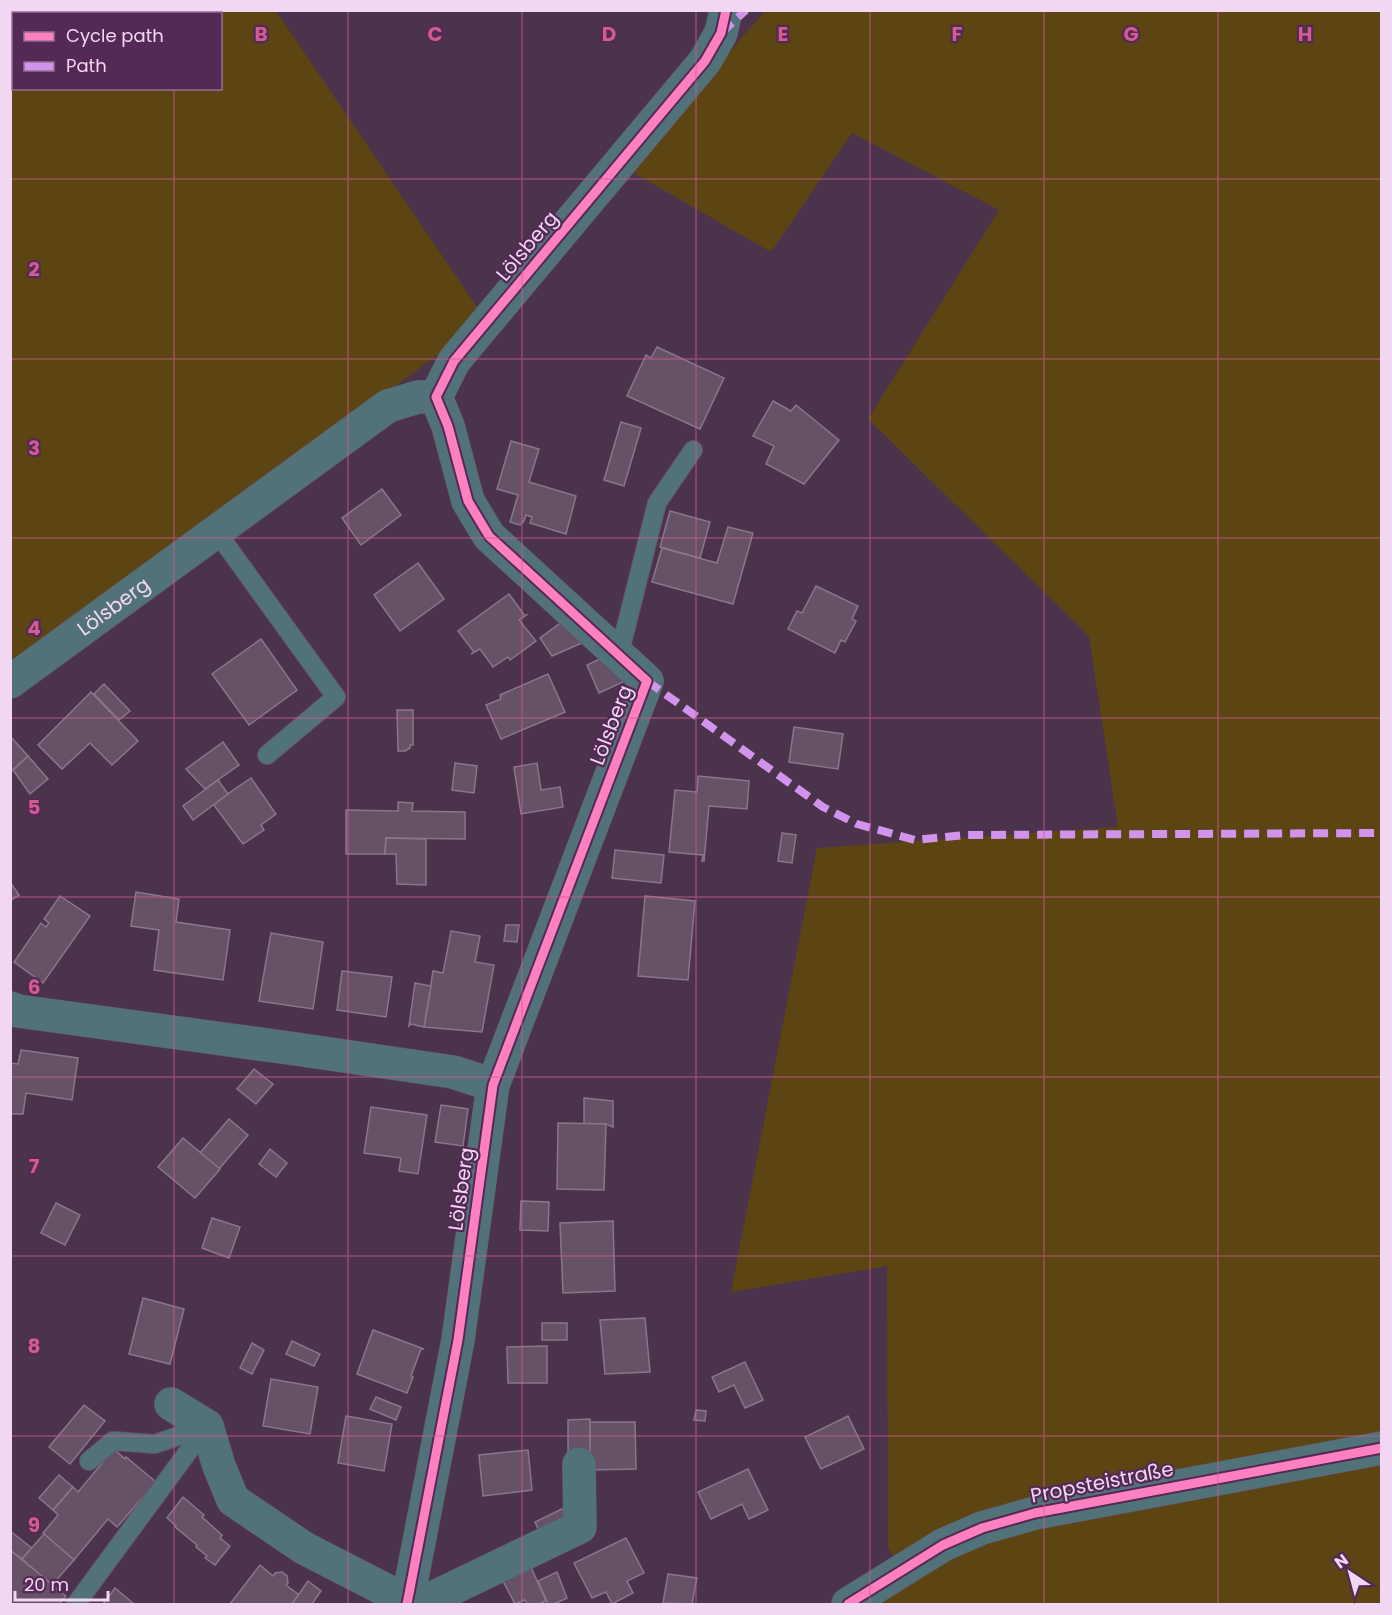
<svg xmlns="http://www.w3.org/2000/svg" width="1392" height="1615" viewBox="0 0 1392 1615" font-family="Poppins,sans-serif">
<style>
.green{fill:#5d4513;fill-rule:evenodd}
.building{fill:#665266;stroke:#8a768b;stroke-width:1.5}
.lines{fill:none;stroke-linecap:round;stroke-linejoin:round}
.service-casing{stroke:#665267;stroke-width:20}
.minor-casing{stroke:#665267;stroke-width:34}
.tertiary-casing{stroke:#665267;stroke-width:34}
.service{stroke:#527279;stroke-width:18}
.minor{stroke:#527279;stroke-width:33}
.tertiary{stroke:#527279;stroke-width:33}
.quiet{stroke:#d193ec;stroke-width:8;stroke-dasharray:15 8;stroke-linecap:butt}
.cycleway-casing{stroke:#542955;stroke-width:13}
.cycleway{stroke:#ff80c0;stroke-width:9}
.grid{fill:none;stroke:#d25b90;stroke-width:1.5;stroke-opacity:0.55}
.labels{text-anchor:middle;stroke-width:4.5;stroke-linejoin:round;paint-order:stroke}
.street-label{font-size:20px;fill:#f1d7f1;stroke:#542955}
.grid-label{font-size:20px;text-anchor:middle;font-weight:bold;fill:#d25b90;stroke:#542955;stroke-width:4.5;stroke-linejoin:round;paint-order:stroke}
</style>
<rect width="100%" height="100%" fill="#4a334b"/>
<g class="green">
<path d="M10,11H276L479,310L443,351L10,668ZM14,14H220V88H14Z"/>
<polygon points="765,11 1381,11 1381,1604 876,1604 910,1582 888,1548 887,1266 731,1292 817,848 1118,827 1089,636 868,419 999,210 852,133 771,252 627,169"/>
</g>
<g class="building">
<polygon points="657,347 724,378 700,429 627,396 646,355 651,358"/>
<polygon points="773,401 791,411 796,405 839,440 804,484 766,464 774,446 753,436"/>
<polygon points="621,422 641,428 624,486 604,480"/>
<polygon points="511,441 539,449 529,482 576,496 566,534 530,523 532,517 526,515 524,521 520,525 510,522 518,495 497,489"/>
<polygon points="382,489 401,515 361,545 342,518"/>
<polygon points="670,511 710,522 700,558 660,547"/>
<polygon points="728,527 753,533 733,604 652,582 662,548 717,563"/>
<polygon points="418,563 444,599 400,631 374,595"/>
<polygon points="816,586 858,606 852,619 856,621 845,642 841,640 835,653 788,629 797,611 802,613"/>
<polygon points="509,594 525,616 528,614 519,620 536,641 510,660 508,657 493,667 480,649 471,654 474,652 458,631"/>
<polygon points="566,619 591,639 552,656 540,638"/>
<polygon points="261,639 297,690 249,725 212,674"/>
<polygon points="610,654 623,682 599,693 587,665"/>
<polygon points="548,674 565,712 501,739 486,705 501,699 500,695"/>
<polygon points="104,684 130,711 119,720 94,694"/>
<polygon points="91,692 138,741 112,765 90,743 62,769 38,745"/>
<polygon points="397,710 413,710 413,745 410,745 410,748 405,751 398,751"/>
<polygon points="794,727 843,734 838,769 789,762"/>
<polygon points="10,736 28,756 13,770 10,767"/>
<polygon points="223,742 239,765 205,789 186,769"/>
<polygon points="28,756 48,779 30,794 13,770"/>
<polygon points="455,763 477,766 474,793 452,790"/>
<polygon points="537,763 541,790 560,787 563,807 521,814 514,767"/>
<polygon points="698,776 749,781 747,809 709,806 704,861 702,861 703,855 669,852 675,790 697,792"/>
<polygon points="251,778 276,814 261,825 264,830 243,844 213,804"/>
<polygon points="218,780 228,794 193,820 183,806"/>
<polygon points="398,802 413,803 412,811 465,812 465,839 386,838 385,854 346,854 346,810 398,811"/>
<polygon points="782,833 796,835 792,863 778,861"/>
<polygon points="386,838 426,839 426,885 397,884 396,854 385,854"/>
<polygon points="615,850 664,855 661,883 612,878"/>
<polygon points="10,882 19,895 10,901"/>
<polygon points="136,892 179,899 176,922 230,930 223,980 154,970 159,930 131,926"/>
<polygon points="60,896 90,916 43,983 14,962 41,923 46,927 49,923 44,919"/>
<polygon points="645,896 695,901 688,980 638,976"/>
<polygon points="506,925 519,925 517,942 504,941"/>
<polygon points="451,931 480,936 475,962 494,965 482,1032 424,1027 433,971 443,973"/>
<polygon points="271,933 323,942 313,1009 259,1001"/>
<polygon points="342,971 392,977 386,1017 337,1010"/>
<polygon points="415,983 431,986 424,1027 411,1024 409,1026"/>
<polygon points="21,1050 78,1058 72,1100 26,1093 23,1114 11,1114 10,1063 18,1064"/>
<polygon points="254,1069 273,1084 256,1104 237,1089"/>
<polygon points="584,1098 613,1101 613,1127 606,1124 584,1124"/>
<polygon points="441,1105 468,1109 463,1146 435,1142"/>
<polygon points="371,1107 427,1115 418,1174 399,1171 401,1158 364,1153"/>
<polygon points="229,1119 248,1135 219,1169 200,1153"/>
<polygon points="558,1123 606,1124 604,1190 557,1189"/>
<polygon points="183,1138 220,1169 195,1198 158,1167"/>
<polygon points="270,1149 287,1163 276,1177 259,1164"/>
<polygon points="521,1201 549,1202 548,1231 520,1230"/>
<polygon points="56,1203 80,1215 65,1245 41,1233"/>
<polygon points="212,1218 240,1227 229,1258 202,1248"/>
<polygon points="613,1221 615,1291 563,1293 560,1223"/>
<polygon points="143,1298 184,1309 170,1364 129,1354"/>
<polygon points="645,1318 650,1372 605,1374 600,1320"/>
<rect x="542" y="1323" width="25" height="17"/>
<polygon points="373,1330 424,1349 421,1349 411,1376 413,1377 407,1393 357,1374"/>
<polygon points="292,1341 320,1354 314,1366 286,1354"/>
<polygon points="252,1343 264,1350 252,1374 240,1368"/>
<polygon points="547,1346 547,1383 508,1383 507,1347"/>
<polygon points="745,1362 763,1400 745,1408 734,1385 719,1392 712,1377"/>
<polygon points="271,1379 318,1387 310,1434 263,1426"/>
<polygon points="376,1397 401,1407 396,1420 370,1409"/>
<polygon points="84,1405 105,1421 70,1464 49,1447"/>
<polygon points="696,1410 706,1411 705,1421 694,1420"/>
<polygon points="346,1416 392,1424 384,1471 338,1463"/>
<polygon points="848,1416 864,1449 821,1469 805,1437"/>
<polygon points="590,1419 590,1456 568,1456 568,1420"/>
<polygon points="590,1422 635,1422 636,1469 590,1470"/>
<polygon points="114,1449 125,1459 126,1457 156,1482 117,1527 108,1519 74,1560 43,1533 58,1515 53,1510 73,1487 78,1492"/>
<polygon points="528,1450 532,1490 483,1496 479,1455"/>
<polygon points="748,1469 768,1510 749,1519 742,1504 711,1519 698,1492"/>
<polygon points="59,1475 73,1487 53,1510 39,1498"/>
<polygon points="183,1497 204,1515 202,1517 222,1535 220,1538 230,1546 215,1565 205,1558 207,1556 196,1547 197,1545 175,1527 176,1526 167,1518"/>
<polygon points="568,1506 569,1525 542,1538 535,1522"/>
<polygon points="10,1531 32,1548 22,1559 10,1550"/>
<polygon points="44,1534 74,1560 52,1585 22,1559"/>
<polygon points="626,1538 644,1573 627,1581 633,1593 612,1604 606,1592 592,1598 574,1563"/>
<polygon points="10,1550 66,1596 59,1604 10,1604"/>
<polygon points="260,1565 273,1576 275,1573 282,1572 287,1576 288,1583 286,1585 299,1595 292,1604 230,1604"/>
<polygon points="530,1565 546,1601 539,1604 527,1604 525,1600 515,1604 502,1579"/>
<polygon points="557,1572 567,1598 554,1604 548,1604 538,1581"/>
<polygon points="668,1574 697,1578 692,1604 663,1603"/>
<polygon points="308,1581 321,1591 312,1604 292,1604"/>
<polygon points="115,1588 134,1604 103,1604"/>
</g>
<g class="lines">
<g class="service-casing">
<g id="service">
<polyline points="216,531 336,697 267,755"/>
<polyline points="619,655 657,503 693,450"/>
<polyline points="89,1461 113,1441 155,1444 207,1426"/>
<polyline points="76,1604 207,1426"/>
</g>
</g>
<g class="minor-casing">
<g id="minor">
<path id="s1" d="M10,682L388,406L418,397H436"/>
<polyline points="10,1008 18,1011 296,1049 453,1072 493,1085"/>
<polyline points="171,1404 207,1426 219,1466 233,1500 304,1548 407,1601"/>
<polyline points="407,1604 458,1340 493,1085 647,681 489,536 468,501 448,426 436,397 454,361 705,61 721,33 726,10"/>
<polyline points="420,1604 580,1527 579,1464"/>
</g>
</g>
<g class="tertiary-casing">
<polyline id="tertiary" points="848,1604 943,1545 982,1528 1035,1513 1382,1448"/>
</g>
<use href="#service" class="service"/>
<use href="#minor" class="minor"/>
<use href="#tertiary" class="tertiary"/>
<g class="quiet">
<polyline points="721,33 746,10"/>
<polyline points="647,681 823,807 857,824 915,840 966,835 1382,833"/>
</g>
<g class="cycleway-casing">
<g id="cycleway">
<polyline points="407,1604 458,1340 493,1085 647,681 489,536 468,501 448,426 436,397 454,361 705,61 721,33 726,10"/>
<polyline points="848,1604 943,1545 982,1528 1035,1513 1382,1448"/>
</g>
</g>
<use href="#cycleway" class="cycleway"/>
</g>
<path class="grid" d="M174,10V14M348,10V1604M522,10V1604M696,10V1604M870,10V1604M1044,10V1604M1218,10V1604M174,88V1604M10,179H1382M10,359H1382M10,538H1382M10,718H1382M10,897H1382M10,1077H1382M10,1256H1382M10,1436H1382"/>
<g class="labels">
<g class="street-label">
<text transform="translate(527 246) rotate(-50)" y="7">Lölsberg</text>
<text dy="7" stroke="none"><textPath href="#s1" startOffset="128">Lölsberg</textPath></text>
<text transform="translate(611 725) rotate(-69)" y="7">Lölsberg</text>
<text transform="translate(461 1189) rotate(-82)" y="7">Lölsberg</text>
<text transform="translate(1102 1482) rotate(-11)" y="7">Propsteistraße</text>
</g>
</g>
<g class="grid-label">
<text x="261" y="41">B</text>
<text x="435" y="41">C</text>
<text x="609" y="41">D</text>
<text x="783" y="41">E</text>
<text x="957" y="41">F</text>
<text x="1131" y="41">G</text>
<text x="1305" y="41">H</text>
<text x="34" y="276">2</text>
<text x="34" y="455">3</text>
<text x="34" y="635">4</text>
<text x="34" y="814">5</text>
<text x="34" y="994">6</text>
<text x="34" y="1173">7</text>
<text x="34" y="1353">8</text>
<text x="34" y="1532">9</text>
</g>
<rect width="1392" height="1615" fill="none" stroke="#f1d7f1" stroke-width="24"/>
<rect x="12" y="12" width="210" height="78" fill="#542955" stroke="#936f93" stroke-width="1.5"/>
<rect x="24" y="32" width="30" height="9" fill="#ff80c0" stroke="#936f93" stroke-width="1.5"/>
<text x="66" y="42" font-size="18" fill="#f1d7f1">Cycle path</text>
<rect x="24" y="62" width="30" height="9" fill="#d193ec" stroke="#936f93" stroke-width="1.5"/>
<text x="66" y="72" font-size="18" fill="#f1d7f1">Path</text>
<g transform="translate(1350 1573) rotate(324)" stroke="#542955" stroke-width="4.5" paint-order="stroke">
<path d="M0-4.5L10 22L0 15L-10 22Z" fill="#f1d7f1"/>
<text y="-9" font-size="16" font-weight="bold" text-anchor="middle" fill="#f1d7f1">N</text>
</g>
<path d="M15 1591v9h93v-9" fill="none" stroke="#f1d7f1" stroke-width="3"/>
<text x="24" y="1591" font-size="18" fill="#f1d7f1" stroke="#542955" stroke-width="4.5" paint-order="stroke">20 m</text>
</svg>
